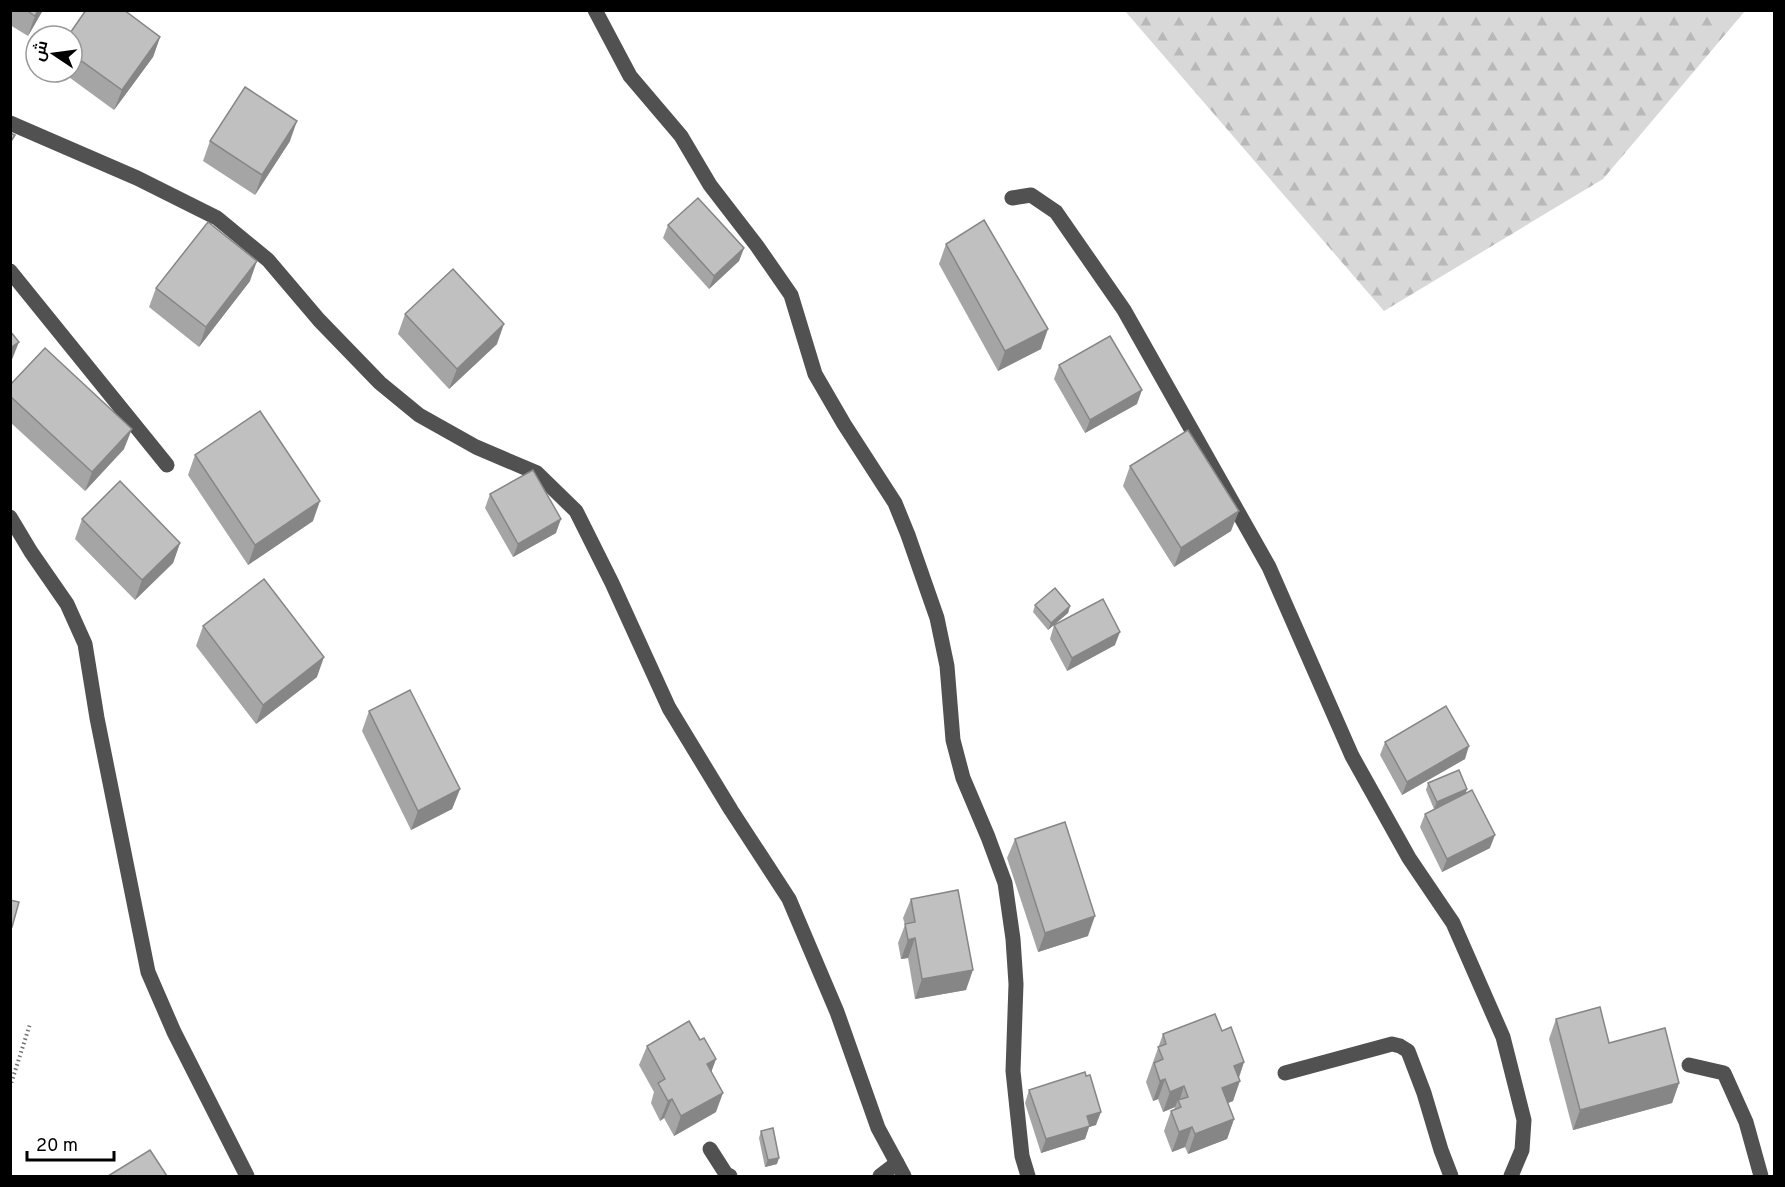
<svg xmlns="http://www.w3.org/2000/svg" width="1785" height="1187" viewBox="0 0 1785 1187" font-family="Overpass,Cairo,sans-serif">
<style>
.forest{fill:url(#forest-firs)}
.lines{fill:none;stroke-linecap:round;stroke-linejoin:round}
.path{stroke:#737373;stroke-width:4;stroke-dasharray:1.5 3;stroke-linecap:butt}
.minor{stroke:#515151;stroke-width:15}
.wall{fill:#a5a5a5}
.shaded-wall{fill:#868686}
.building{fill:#c0c0c0;stroke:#868686;stroke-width:1.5}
</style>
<defs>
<pattern id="forest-firs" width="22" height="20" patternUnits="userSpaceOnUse" patternTransform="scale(1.5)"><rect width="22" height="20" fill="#d8d8d8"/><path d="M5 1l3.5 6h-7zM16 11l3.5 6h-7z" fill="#b8b8b8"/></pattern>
</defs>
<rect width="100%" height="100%" fill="#fff"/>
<polygon class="forest" points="1125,11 1745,11 1603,179 1384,311"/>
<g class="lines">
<polyline class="path" points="10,1087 30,1024"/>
<g class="minor">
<polyline points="595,10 630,76 681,136 710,185 757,246 791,295 815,374 844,424 895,503 908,535 937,618 947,666 953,740 963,778 988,837 1005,883 1013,939 1016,984 1013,1071 1022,1156 1028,1176"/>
<polyline points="10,123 137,178 217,218 268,260 319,320 380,383 419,415 476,447 537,473 576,511 612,583 669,708 731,810 789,899 837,1012 878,1128 904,1176"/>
<polyline points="1012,198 1031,195 1056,212 1124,310 1269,567 1352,756 1409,858 1453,923 1503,1037 1524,1120 1522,1150 1511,1176"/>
<polyline points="10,271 167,465"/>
<polyline points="10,517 31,552 67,604 85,644 97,718 148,972 174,1032 247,1176"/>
<polyline points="1689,1065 1724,1073 1746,1122 1761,1176"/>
<polyline points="1285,1073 1392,1044 1400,1046 1408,1051 1424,1093 1441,1150 1451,1176"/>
<polyline points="710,1149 726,1174 730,1176"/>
<polyline points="880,1176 897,1163"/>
</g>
</g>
<g class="wall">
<polygon points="10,10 43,10 28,36 10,25"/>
<polygon points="72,36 160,37 153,57 114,110 62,72 72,72"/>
<polygon points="210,141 290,141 255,195 203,161"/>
<polygon points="668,225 744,248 739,261 709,289 663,238"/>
<polygon points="946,244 1041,349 998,371 939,264"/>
<polygon points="250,281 199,347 149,307 156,288"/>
<polygon points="405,314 497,344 449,389 398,334"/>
<polygon points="1059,365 1137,404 1085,433 1054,379"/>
<polygon points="10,385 124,449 85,491 10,422"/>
<polygon points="195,455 313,521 248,565 188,475"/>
<polygon points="1130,466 1231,531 1174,567 1123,486"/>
<polygon points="490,494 556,533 513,557 485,508"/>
<polygon points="82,519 180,543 173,563 135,600 75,539"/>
<polygon points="1035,605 1070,606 1068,613 1048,630 1033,612"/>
<polygon points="1054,625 1115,645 1067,671 1050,639"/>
<polygon points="203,626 317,677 256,724 196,646"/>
<polygon points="369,711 460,789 452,809 411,830 362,731"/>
<polygon points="1385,742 1465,759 1402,795 1380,755"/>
<polygon points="1428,783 1467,789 1465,793 1490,848 1442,872 1420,827 1425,814 1434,809 1426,790"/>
<polygon points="1015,839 1088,936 1038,952 1007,858"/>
<polygon points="911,899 966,990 915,999 908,958 901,959 898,943 905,925 903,918"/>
<polygon points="1556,1019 1609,1043 1679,1083 1672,1103 1573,1130 1549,1039"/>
<polygon points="1222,1031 1244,1062 1239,1078 1233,1101 1228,1103 1234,1119 1227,1139 1188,1154 1185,1147 1172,1152 1164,1131 1171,1111 1174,1110 1175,1107 1163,1112 1158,1099 1153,1101 1146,1082 1163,1034"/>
<polygon points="700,1040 716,1059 711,1072 716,1112 674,1136 664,1118 660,1121 651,1103 654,1092 639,1065 647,1046"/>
<polygon points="1029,1090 1096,1125 1089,1127 1085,1139 1041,1153 1025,1103"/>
<polygon points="761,1131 777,1164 765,1167 759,1138"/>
</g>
<g class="shaded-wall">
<polygon points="38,10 43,10 28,36 35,16"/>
<polygon points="160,37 153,57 114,110 122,90"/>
<polygon points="297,121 290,141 255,195 262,175"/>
<polygon points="744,248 739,261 709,289 714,276"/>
<polygon points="257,261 250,281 199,347 206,327"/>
<polygon points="504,324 497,344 449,389 457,369"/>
<polygon points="1048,329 1041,349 998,371 1005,351"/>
<polygon points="19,342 11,362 10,363 10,348"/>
<polygon points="1142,390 1137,404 1085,433 1090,420"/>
<polygon points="132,429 124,449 85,491 92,472"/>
<polygon points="320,501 313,521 248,565 255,545"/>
<polygon points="1239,511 1231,531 1174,567 1181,548"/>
<polygon points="561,519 556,533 513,557 518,544"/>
<polygon points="180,543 173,563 135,600 142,580"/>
<polygon points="1070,606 1068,613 1048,630 1051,623"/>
<polygon points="1120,632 1115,645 1067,671 1072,658"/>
<polygon points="324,657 317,677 256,724 263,705"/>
<polygon points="1469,746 1465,759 1402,795 1407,782"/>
<polygon points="460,789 452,809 411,830 418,811"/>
<polygon points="1467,789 1465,795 1434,809 1437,802"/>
<polygon points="1495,835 1490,848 1442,872 1447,859"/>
<polygon points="1095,916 1088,936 1038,952 1045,933"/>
<polygon points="915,938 908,958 901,959 908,940"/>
<polygon points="973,970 966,990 915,999 922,979"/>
<polygon points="716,1059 709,1078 707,1064"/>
<polygon points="1244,1062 1237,1082 1240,1081 1233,1101 1215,1108 1222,1088 1234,1066"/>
<polygon points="1165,1079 1158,1099 1153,1101 1160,1081"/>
<polygon points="1679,1083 1672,1103 1573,1130 1580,1110"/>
<polygon points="1184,1086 1179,1102 1178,1100 1175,1107 1163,1112 1170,1092"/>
<polygon points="723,1093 716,1112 674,1136 681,1116"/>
<polygon points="672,1099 664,1118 660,1121 668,1101"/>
<polygon points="1101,1112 1096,1125 1089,1127 1085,1139 1041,1153 1046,1139 1087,1116"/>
<polygon points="1234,1119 1227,1139 1188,1154 1195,1134"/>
<polygon points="1192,1127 1185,1147 1172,1152 1179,1132"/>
<polygon points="779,1158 777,1164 765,1167 768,1160"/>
</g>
<g class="building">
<polygon points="26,10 38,10 35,16"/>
<polygon points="86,10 124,10 160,37 122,90 72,54 72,36 68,36"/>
<polygon points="245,87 297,121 262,175 210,141"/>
<polygon points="10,133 15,135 10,143"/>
<polygon points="698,198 744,248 714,276 668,225"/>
<polygon points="984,220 1048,329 1005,351 946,244"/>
<polygon points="208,222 257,261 206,327 156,288"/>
<polygon points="453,269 504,324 457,369 405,314"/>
<polygon points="10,331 19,342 10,348"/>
<polygon points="1110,336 1142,390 1090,420 1059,365"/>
<polygon points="45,348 132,429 92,472 10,396 10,385"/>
<polygon points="260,411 320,501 255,545 195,455"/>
<polygon points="1188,430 1239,511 1181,548 1130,466"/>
<polygon points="533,470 561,519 518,544 490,494"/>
<polygon points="120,481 180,543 142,580 82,519"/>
<polygon points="264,579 324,657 263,705 203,626"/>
<polygon points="1055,588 1070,606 1051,623 1035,605"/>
<polygon points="1103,599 1120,632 1072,658 1054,625"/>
<polygon points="410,690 460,789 418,811 369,711"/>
<polygon points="1446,706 1469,746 1407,782 1385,742"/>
<polygon points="1459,770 1467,789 1437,802 1428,783"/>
<polygon points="1472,790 1495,835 1447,859 1425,814"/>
<polygon points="1065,822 1095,916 1045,933 1015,839"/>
<polygon points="958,890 973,970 922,979 915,938 908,940 905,924 915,922 911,899"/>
<polygon points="10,900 19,902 12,927 10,927"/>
<polygon points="1600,1007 1609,1043 1665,1028 1679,1083 1580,1110 1556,1019"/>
<polygon points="1215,1014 1222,1031 1231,1027 1244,1062 1234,1066 1240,1081 1222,1088 1234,1119 1195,1134 1192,1127 1179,1132 1171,1111 1181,1107 1178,1100 1188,1097 1184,1086 1170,1092 1165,1079 1160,1081 1154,1063 1163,1059 1158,1047 1166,1044 1163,1034"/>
<polygon points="689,1021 700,1040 704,1038 716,1059 707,1064 723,1093 681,1116 672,1099 668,1101 658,1083 665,1079 647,1046"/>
<polygon points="1085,1072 1086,1076 1090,1075 1101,1112 1087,1116 1090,1126 1046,1139 1029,1090"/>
<polygon points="773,1128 779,1158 768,1160 761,1131"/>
<polygon points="150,1150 167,1176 108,1176"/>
</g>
<rect width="1785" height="1187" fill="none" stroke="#000000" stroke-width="24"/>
<g transform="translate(54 54) rotate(283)"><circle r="28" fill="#ffffff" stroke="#999999" stroke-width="1.5"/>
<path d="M0-4.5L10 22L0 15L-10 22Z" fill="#000000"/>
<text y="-9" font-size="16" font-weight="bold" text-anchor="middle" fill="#000000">ش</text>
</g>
<path d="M27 1151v9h87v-9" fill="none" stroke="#000000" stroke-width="3"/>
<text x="36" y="1151" font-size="18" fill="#000000" stroke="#ffffff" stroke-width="4.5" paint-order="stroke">20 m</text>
</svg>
